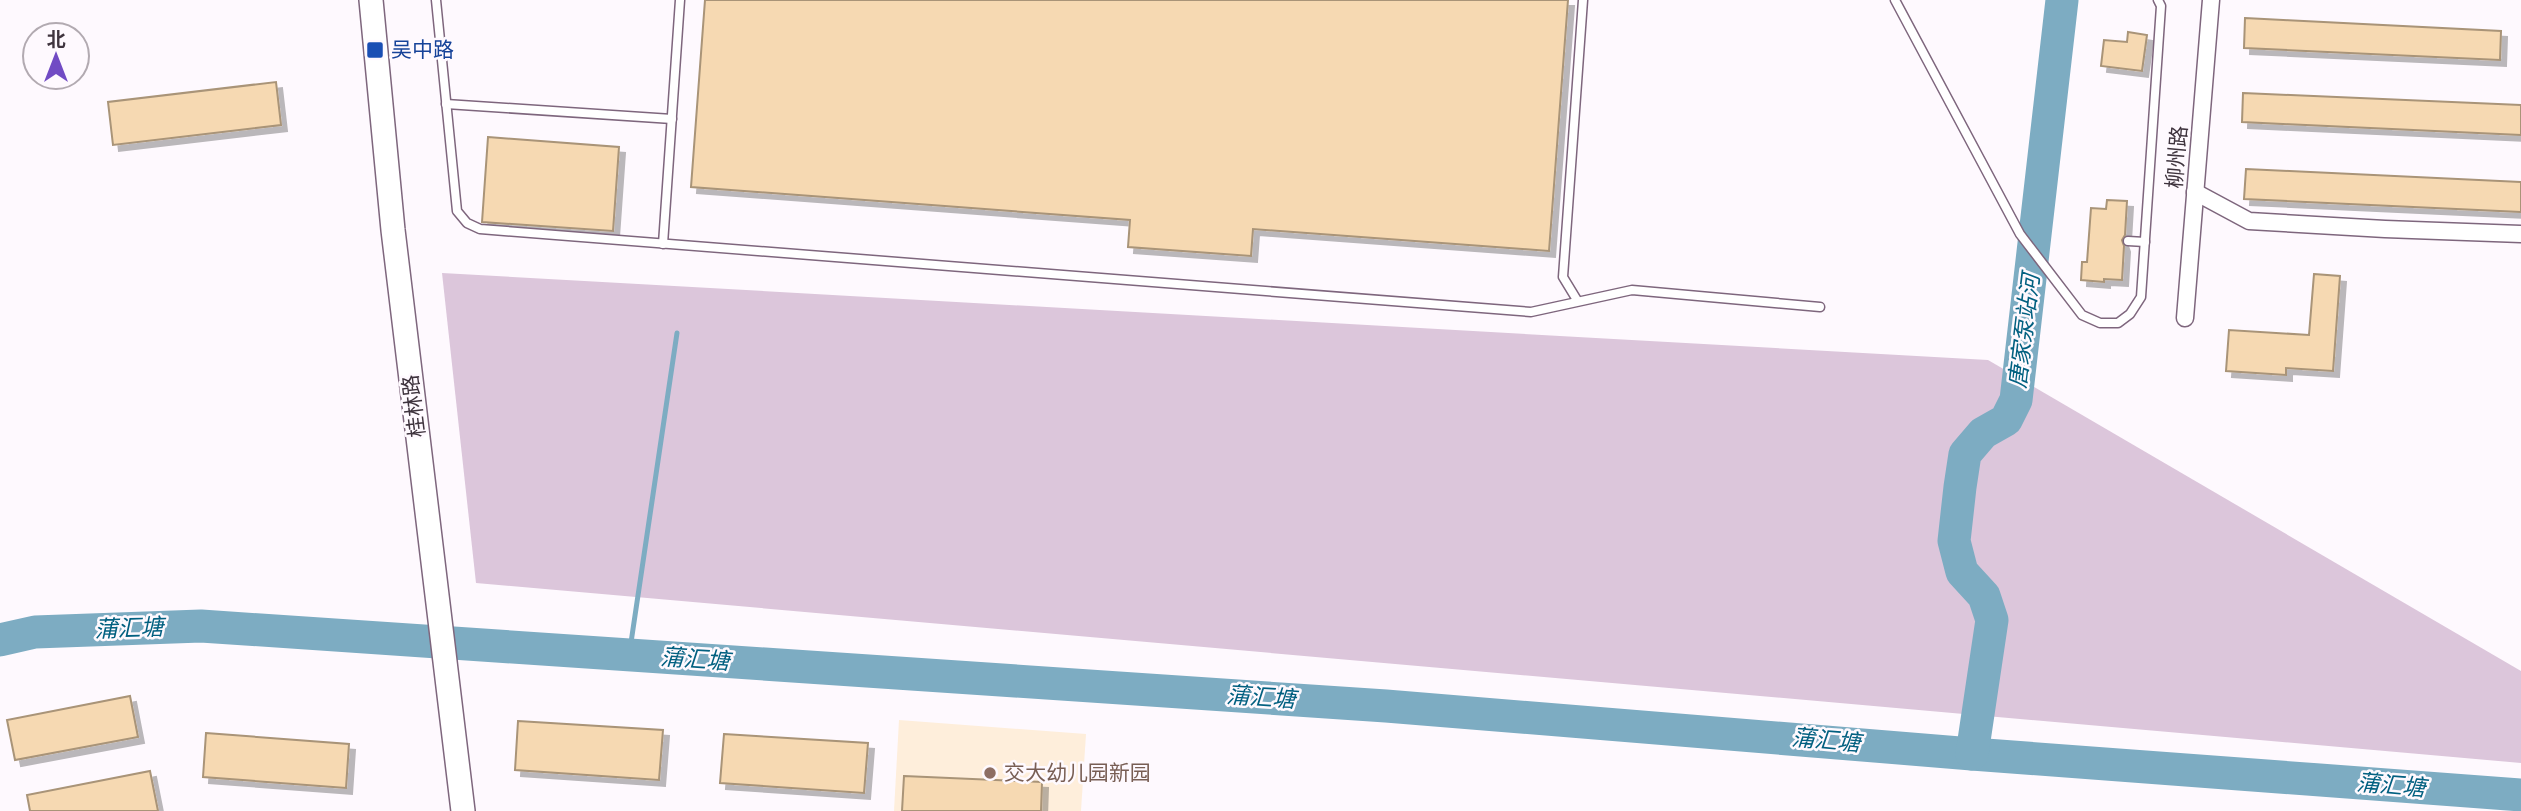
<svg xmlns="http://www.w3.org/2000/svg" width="2521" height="811" viewBox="0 0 2521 811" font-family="'Noto Sans','Noto Sans SC',sans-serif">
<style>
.education{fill:#feeedb}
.green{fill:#dcc6db}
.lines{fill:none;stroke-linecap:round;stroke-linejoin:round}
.stream{stroke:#7dacc2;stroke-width:5}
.river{stroke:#7dacc2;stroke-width:33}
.building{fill:#f6d9b2;stroke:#a99478;stroke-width:2;filter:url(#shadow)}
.lane-casing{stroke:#7e667d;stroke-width:11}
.street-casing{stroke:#7e667d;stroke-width:19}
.secondary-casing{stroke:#7e667d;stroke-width:26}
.lane{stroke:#fff;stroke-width:8}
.street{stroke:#fff;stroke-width:16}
.secondary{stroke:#fff;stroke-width:23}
.transit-dot{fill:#1a4fb4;stroke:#fef9fe;stroke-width:2.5}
.education-dot{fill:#8d6e63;stroke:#fef9fe;stroke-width:2.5}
.labels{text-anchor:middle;stroke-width:5;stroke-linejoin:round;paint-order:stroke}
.transit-label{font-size:21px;fill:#164399;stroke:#fef9fe;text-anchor:start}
.street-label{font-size:21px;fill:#3f343e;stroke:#fef9fe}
.education-label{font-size:21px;fill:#785e54;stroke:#fef9fe;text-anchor:start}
.water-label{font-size:23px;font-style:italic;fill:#026080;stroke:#fef9fe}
</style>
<defs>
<filter id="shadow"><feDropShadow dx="6" dy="6" stdDeviation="0" flood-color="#0004"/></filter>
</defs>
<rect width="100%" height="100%" fill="#fef9fe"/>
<polygon class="education" points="899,720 1086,734 1081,811 894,811"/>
<polygon class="green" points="442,273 1988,360 2521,671 2521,763 476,583"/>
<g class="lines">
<polyline class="stream" points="629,656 677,333"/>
<g class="river">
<polyline points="0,640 35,632 201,626 1386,706 1972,754 2521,795"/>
<polyline points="1972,754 1992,620 1984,596 1962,572 1954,541 1960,487 1965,454 1983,433 2006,420 2016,400 2062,0"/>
</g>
</g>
<g class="building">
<polygon points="705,0 1568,0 1549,251 1253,229 1251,256 1128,247 1130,220 691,187"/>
<polygon points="2245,18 2501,31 2500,60 2244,48"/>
<polygon points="2128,32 2147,35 2142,71 2101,66 2104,40 2127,42"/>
<polygon points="276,82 281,125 113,145 108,102"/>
<polygon points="2243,93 2521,105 2521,135 2242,122"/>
<polygon points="488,137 619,147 613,231 482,222"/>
<polygon points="2246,169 2521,182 2521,212 2244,199"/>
<polygon points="2107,200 2127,201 2125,235 2122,240 2124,246 2122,280 2104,279 2104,282 2081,280 2082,262 2087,262 2091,208 2106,209"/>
<polygon points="2314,274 2340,276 2333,371 2286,368 2286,375 2226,371 2229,330 2309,335"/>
<polygon points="130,696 138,737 15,760 7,720"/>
<polygon points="518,721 663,730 659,780 515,770"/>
<polygon points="206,733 349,744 346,788 203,777"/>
<polygon points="724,734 868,743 864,793 720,783"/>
<polygon points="150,771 158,811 30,811 27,795"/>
<polygon points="904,776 1042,782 1041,811 902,811"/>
</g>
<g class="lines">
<g class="lane-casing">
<g id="lane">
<polyline points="436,0 457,211 467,223 480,229 1531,312 1632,290 1820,307"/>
<polyline points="1895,0 2020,234 2082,315 2100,323 2118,323 2130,314 2141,297 2161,6 2158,0"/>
<polyline points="446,104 672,119"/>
<polyline points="2128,241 2145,242"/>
<polyline points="663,244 680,0"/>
<polyline points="1577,300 1563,277 1583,0"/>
</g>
</g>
<g class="street-casing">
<g id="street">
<polyline points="2195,192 2249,221 2385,229 2521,234"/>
<polyline points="2185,318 2211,0"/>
</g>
</g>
<g class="secondary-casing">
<polyline id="secondary" points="371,0 393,230 463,811"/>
</g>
<use href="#lane" class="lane"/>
<use href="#street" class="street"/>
<use href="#secondary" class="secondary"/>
</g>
<rect class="transit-dot" x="366" y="41" width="18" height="18" rx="3.5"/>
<circle class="education-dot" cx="990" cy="773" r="7"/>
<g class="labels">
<g class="transit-label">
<text x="391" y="57">吴中路</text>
</g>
<g class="street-label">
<text transform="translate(2177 157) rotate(-85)" y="7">柳州路</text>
<text transform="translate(414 406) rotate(-97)" y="7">桂林路</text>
</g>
<g class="education-label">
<text x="1004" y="780">交大幼儿园新园</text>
</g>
<g class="water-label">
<text transform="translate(2024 331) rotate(-83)" y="8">唐家泵站河</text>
<text transform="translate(129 628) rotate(-2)" y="8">蒲汇塘</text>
<text transform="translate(695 659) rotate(4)" y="8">蒲汇塘</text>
<text transform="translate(1261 697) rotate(4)" y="8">蒲汇塘</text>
<text transform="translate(1826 740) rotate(5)" y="8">蒲汇塘</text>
<text transform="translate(2391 785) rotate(5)" y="8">蒲汇塘</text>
</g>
</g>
<g transform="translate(56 56)"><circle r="33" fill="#fef9fe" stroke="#b2aab1" stroke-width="2"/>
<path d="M0-5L12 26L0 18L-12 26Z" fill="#714bc4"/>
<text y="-10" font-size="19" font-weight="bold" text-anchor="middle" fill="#3f343e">北</text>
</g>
</svg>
